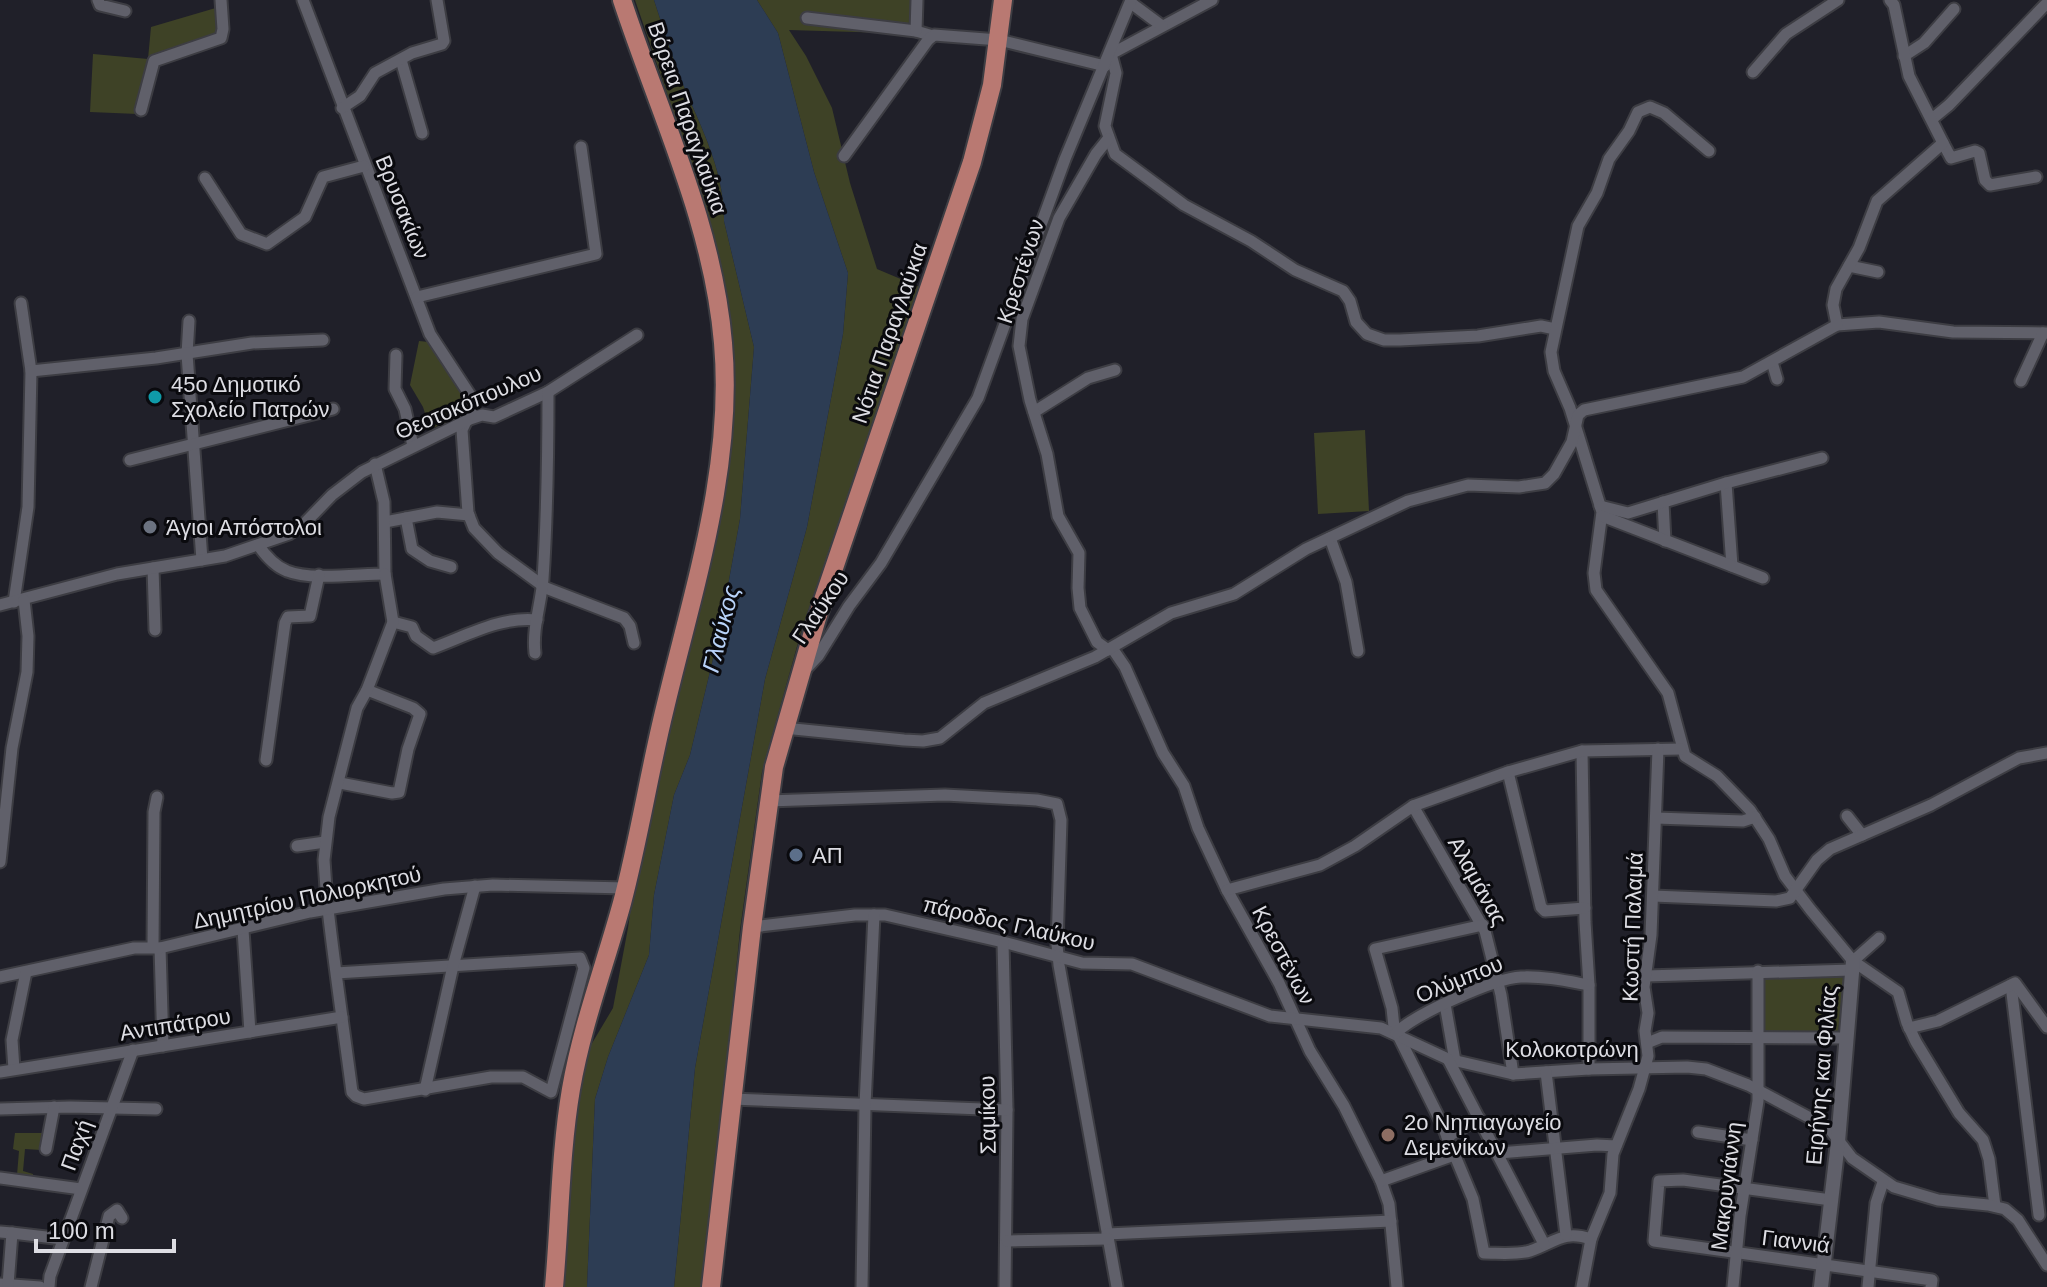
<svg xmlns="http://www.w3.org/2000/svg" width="2047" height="1287" viewBox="0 0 2047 1287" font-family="Helvetica,sans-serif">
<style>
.green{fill:#3e4226}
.water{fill:#2d3d54}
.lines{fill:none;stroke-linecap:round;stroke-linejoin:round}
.minor-casing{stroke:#3d3d43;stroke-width:15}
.tertiary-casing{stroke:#3d3d43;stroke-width:18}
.primary-casing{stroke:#3d3d43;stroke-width:22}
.minor{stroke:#60606a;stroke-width:11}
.tertiary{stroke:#60606a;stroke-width:14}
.primary{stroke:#b97972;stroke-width:18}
.culture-dot{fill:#0f9aa8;stroke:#0a0a0e;stroke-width:3}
.worship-dot{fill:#6b7280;stroke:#0a0a0e;stroke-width:3}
.service-dot{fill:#5c6f8a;stroke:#0a0a0e;stroke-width:3}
.education-dot{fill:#8d6e63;stroke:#0a0a0e;stroke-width:3}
.labels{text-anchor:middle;stroke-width:6;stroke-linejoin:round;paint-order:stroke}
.street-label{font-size:22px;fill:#dddde3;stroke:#0a0a0e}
.poi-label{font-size:22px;fill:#dddde3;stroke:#0a0a0e;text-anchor:start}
.water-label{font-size:24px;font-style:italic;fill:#b8d2f8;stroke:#0a0a0e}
</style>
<rect width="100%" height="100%" fill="#202029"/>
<g class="green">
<path d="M635,0H654C662,24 669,48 678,72C697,120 725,168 724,221L754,347L740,519L720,630L690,755L674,795L654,895L649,955L608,1057L595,1099L587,1287H561L574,1107L588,1050L613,1008L628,928L639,850L701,588L726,366L698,184Z"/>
<polygon points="757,0 922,0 922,34 789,30 806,56 832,108 850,183 877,269 922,288 803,625 762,772 740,930 705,1287 674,1287 695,1068 765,679 807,527 843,334 848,273 814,172 778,33"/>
<polygon points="219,7 221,35 151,60 138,114 90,112 93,54 148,59 151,27"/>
<path d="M419,341L429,342C440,365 464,381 467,408L461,417L430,429L423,407L410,385Z"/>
<polygon points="1365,430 1369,511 1318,514 1314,433"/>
<polygon points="1844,974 1838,1033 1762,1032 1762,975"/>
<polygon points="15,1133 43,1133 41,1150 25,1149 23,1171 33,1174 33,1177 17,1175 19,1151 13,1149"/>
</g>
<path class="water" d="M654,0H757L778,33L814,172L848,273L843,334L807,527L765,679L695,1068L674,1287H587L595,1099L608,1057L649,955L654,895L674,795L690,755L720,630L740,519L754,347L724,221C725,168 697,120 678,72C669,48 662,24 654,0Z"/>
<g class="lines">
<g class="minor-casing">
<g id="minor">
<polyline points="98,0 100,5 125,11"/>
<polyline points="303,0 430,334 470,395 471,411 462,430 468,513 474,528 498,553 546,588 624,618 630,626 634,643"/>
<polyline points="1212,0 1111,54 1116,73 1105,126 1115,154 1184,205 1251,241 1295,270 1343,291 1350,301 1356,322 1367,334 1384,340 1400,340 1478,336 1541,326 1555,329"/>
<polyline points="1131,3 1162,26"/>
<polyline points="807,18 916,31 933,36"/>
<polyline points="916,31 917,0"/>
<polyline points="1904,56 1924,43 1954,9"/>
<polyline points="401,60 422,133"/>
<polyline points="1753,72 1786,34 1838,0"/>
<polyline points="342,108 360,96 375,73 412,53 442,44 444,41 437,0"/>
<polyline points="141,110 154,61 221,38 223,29 221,0"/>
<polyline points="1932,119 1949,105 2045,5"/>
<polyline points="1943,143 1951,158 1975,151 1979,153 1985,180 1990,185 2036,177"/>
<polyline points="1709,151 1664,113 1650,107 1638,112 1629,131 1609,159 1597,193 1578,226 1551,352 1554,371 1570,408 1602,512 1594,573 1596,590 1668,693 1685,756 1717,776 1750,810 1769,839 1785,876 1810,909 1853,961 1898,992 1907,1023 1916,1042 1959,1113 1983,1140 1989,1159 1995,1206"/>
<polyline points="844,156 928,40 934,35 999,40 1105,66"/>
<polyline points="205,178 241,234 267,244 305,217 323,177 364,166"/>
<polyline points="1849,266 1878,272"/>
<polyline points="417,297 596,254 581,147"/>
<polyline points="21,303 31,371"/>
<polyline points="189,321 187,354 202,560"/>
<polyline points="1837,325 1879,322 1953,332 2047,333"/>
<polyline points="396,355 395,389 405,409 413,446"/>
<polyline points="1772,362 1777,379"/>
<polyline points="2021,381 2043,333"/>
<polyline points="1034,412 1088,378 1115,370"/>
<polyline points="130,460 333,409"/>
<polyline points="1726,483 1732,566"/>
<polyline points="1663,502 1665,541"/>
<polyline points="1600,506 1628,513 1726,483 1822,458"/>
<polyline points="1602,516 1763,578"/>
<polyline points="406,518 412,549 430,561 451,567"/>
<polyline points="385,522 437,512 469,515"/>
<polyline points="1330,538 1346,582 1358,651"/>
<path d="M258,545C265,555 276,567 287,571C312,581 358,574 385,574L384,502L375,464"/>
<polyline points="153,568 155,630"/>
<polyline points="14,602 28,507 31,371 156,358 252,343 323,340"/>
<polyline points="0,605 117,574 225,556 289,534 303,525 332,495 362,472 470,419 482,415 494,417 548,392 637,335"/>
<path d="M393,622L412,627L416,636L433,648C466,636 501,616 537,620"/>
<polyline points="1112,648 1125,667 1163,753 1184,786 1198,828 1227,890 1279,983 1310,1051 1344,1106 1381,1181 1389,1204 1397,1287"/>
<polyline points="1108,650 1097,642 1080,608 1078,588 1079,553 1058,516 1047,454 1030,400 1019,346 1022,319 1059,218 1096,154 1108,139"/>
<path d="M535,653C532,629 541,604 543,579C547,517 548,455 548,392"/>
<polyline points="804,671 818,656 849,606 881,563 978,398 1065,159 1131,0"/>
<polyline points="784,728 904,740 923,741 940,738 984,703 1095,657 1171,613 1234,594 1306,549 1408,501 1468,485 1519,487 1545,483 1554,474 1572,442 1578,415 1584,410 1743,377 1837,325 1833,305 1836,289 1859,248 1877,201 1943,143 1909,76 1894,5 1890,0"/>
<polyline points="1582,751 1585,922 1589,985 1589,1069"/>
<polyline points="266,760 285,623 288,617 310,616 319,575"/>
<polyline points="1508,772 1541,907 1545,911 1585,908"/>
<polyline points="340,783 392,793 399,792 408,749 420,714 413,708 367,690"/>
<polyline points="768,801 945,795 1037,800 1057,804 1061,820 1057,945 1059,965 1117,1287"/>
<polyline points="1413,806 1485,931 1501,995 1513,1074"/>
<polyline points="1847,816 1862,835"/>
<polyline points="1656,818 1743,821 1755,817"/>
<polyline points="297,846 325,842"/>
<polyline points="0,862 12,748 27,672 28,636 24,600"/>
<polyline points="1227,890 1320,865 1355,846 1413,806 1508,772 1582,751 1681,749"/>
<polyline points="1653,896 1776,901 1790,898 1817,860 1830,849 1931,805 2019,758 2047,753"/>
<path d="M1483,925L1375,949L1392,1008L1394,1027L1441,1122L1473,1199L1484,1253C1499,1253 1517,1255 1530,1251C1556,1242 1563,1230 1591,1239"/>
<polyline points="752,927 855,915 885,915 1003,942 1082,963 1132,964 1270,1016 1381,1028 1448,1059 1513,1074 1589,1069 1687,1067 1706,1069 1748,1085 1829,1128 1852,1158 1894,1187 1938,1200 1988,1205 2005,1209 2018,1220 2047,1265"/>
<polyline points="243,930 250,1032"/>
<polyline points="1003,942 1007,1110 1005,1287"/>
<polyline points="153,947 154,812 157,797"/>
<polyline points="160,948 163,1046"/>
<polyline points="1853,961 1879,938"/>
<path d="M336,973L580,958L584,968L551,1092L523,1077H491L364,1099L356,1096L352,1092C344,1031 335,970 328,909L327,903L324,860L329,817L357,708L367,690L393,622L385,574"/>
<polyline points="1646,976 1852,970"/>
<polyline points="0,977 134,948 160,948 310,912 444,889 493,885 626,888"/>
<polyline points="2011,985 2039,1215"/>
<polyline points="1445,1004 1455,1061"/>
<polyline points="1909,1028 1938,1021 2015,983 2047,1027"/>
<path d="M1396,1033C1415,1014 1495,978 1521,977C1544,976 1567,981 1589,985"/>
<polyline points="1647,1043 1662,1037 1845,1038"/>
<polyline points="1448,1059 1544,1244"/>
<polyline points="14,1069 12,1040 26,972"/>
<polyline points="0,1072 342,1017"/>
<polyline points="1546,1072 1566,1235"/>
<polyline points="425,1090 453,966 475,886"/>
<polyline points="732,1099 1007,1110"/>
<polyline points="0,1109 70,1107 156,1109"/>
<polyline points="1698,1132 1752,1140"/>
<polyline points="1447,1137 1479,1118"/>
<polyline points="46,1149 54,1107"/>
<polyline points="1499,1153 1597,1145 1616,1146"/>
<polyline points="0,1178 81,1189"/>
<polyline points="1381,1181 1454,1155"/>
<polyline points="1831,1200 1683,1180 1659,1181 1654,1241 1932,1280 1931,1287"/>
<polyline points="0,1232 12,1233"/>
<polyline points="1107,1234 1391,1221"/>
<polyline points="1007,1241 1108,1239"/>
<polyline points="0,1284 40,1287"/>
<polyline points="8,1285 12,1233 63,1239"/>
<polyline points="49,1287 50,1276 133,1050"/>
<polyline points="91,1287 109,1216 117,1210 122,1218"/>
<polyline points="862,1287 865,1105 874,915"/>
<polyline points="1582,1287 1591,1239 1610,1193 1613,1154 1639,1089 1648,1056 1645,1031 1648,1013 1644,987 1651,935 1658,749"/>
<polyline points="1733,1287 1740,1216 1758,1101 1758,971"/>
<polyline points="1868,1287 1876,1203 1883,1182"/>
</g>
</g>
<g class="tertiary-casing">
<polyline id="tertiary" points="1821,1287 1838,1142 1853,961"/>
</g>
<g class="primary-casing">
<g id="primary">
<path d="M554,1287C560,1221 560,1154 571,1089C582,1025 605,965 622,903C639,839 649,773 665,708C693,590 734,467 723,343C713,223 659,113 622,0"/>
<polyline points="711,1287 752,927 774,767 817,618 972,162 992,85 1003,0"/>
</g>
</g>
<use href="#minor" class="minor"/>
<use href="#tertiary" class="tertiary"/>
<use href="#primary" class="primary"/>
</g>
<circle class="culture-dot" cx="155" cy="397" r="8"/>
<circle class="worship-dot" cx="150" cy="527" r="8"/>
<circle class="service-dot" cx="796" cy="855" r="8"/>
<circle class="education-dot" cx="1388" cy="1135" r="8"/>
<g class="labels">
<g class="street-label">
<text transform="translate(688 118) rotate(71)" y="8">Βόρεια Παραγλαύκια</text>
<text transform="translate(403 207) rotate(68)" y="8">Βρυσακίων</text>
<text transform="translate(1020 271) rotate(-72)" y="8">Κρεστένων</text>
<text transform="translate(889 333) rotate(-71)" y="8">Νότια Παραγλαύκια</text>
<text transform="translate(468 402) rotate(-23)" y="8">Θεοτοκόπουλου</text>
<text transform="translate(820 607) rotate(-56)" y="8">Γλαύκου</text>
<text transform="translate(1478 881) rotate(61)" y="8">Αλαμάνας</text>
<text transform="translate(307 897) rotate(-12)" y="8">Δημητρίου Πολιορκητού</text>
<text transform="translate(1009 923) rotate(13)" y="8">πάροδος Γλαύκου</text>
<text transform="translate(1632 927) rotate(-88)" y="8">Κωστή Παλαμά</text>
<text transform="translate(1284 955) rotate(62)" y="8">Κρεστένων</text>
<text transform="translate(1459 979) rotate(-22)" y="8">Ολύμπου</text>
<text transform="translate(175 1024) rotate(-9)" y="8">Αντιπάτρου</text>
<text x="1572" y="1057">Κολοκοτρώνη</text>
<text transform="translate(1821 1075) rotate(-85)" y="8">Ειρήνης και Φιλίας</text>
<text transform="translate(987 1115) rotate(-91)" y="8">Σαμίκου</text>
<text transform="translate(76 1145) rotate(-70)" y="8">Παχή</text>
<text transform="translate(1726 1186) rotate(-83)" y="8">Μακρυγιάννη</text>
<text transform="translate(1796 1241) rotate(7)" y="8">Γιαννιά</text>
</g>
<g class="poi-label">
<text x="171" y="392">45ο Δημοτικό<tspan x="171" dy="25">Σχολείο Πατρών</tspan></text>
<text x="166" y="535">Άγιοι Απόστολοι</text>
<text x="812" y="863">ΑΠ</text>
<text x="1404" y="1130">2ο Νηπιαγωγείο<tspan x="1404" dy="25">Δεμενίκων</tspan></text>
</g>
<g class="water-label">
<text transform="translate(721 629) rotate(-76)" y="8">Γλαύκος</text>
</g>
</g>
<path d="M36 1239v12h138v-12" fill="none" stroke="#dddde3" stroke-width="4"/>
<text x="48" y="1239" font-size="24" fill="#dddde3" stroke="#0a0a0e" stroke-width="6" paint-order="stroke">100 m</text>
</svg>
